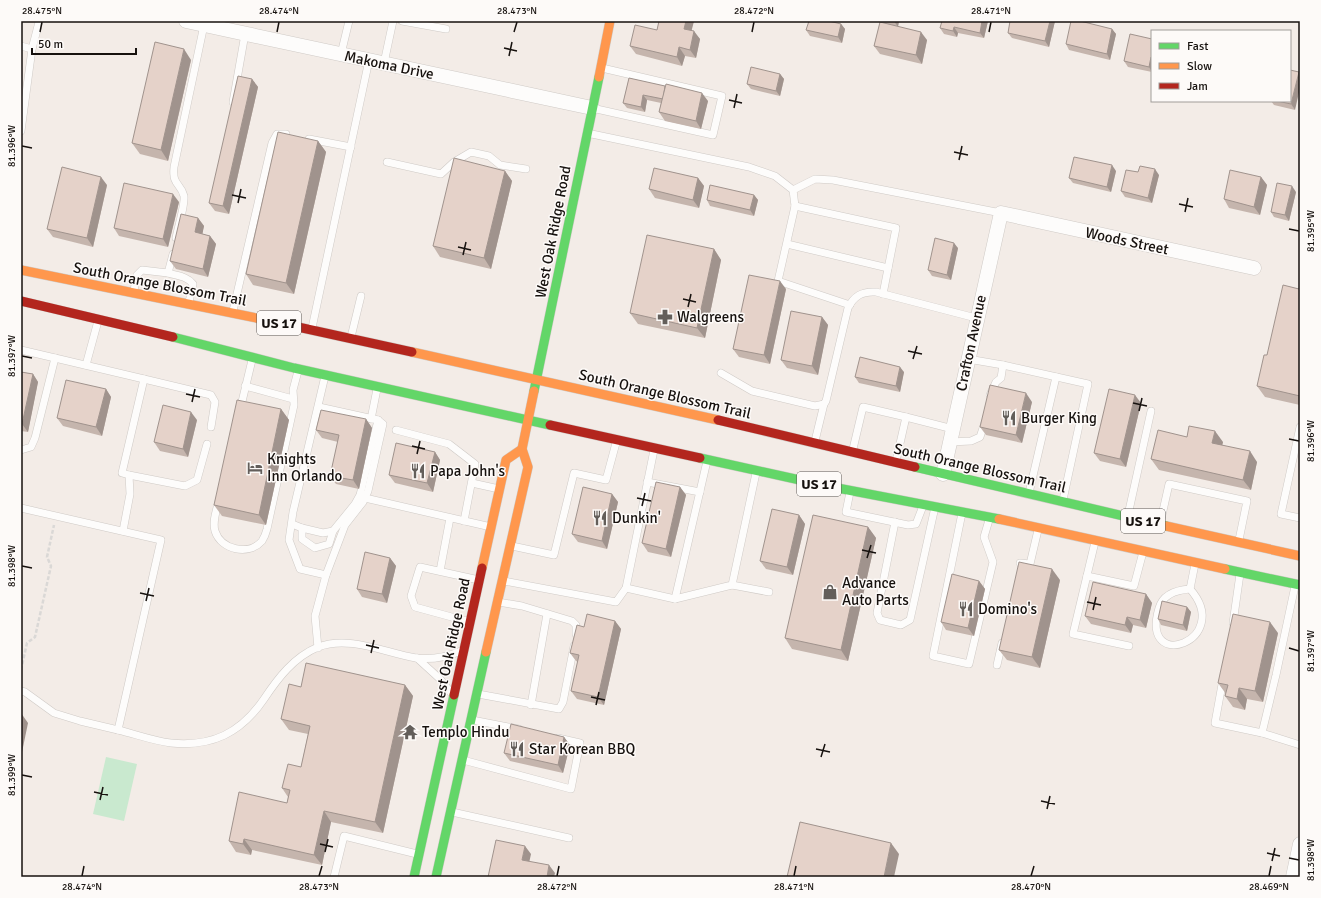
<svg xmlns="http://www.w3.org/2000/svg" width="1321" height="898" viewBox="0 0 1321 898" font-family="Signika,sans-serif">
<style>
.green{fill:#c9e9cf}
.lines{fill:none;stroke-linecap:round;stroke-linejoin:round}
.lane-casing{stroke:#cfcac6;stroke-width:8}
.street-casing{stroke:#cfcac6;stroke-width:15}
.fast-casing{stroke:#cfcac6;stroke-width:10}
.slow-casing{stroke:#cfcac6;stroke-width:10}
.jam-casing{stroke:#cfcac6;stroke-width:10}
.path{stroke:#dad8d6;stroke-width:2.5;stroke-dasharray:4 2;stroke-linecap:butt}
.lane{stroke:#fdfcfb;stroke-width:7}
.street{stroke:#fdfcfb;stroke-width:14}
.fast{stroke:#63d668;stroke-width:9}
.slow{stroke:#ff974d;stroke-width:9}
.jam{stroke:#b3261e;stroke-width:9}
.wall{fill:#c5b5ad}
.shaded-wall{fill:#a0938d}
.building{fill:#e5d2c9;stroke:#a0938d}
.ticks{fill:none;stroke:#16110e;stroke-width:1.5}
.labels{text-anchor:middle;stroke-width:3;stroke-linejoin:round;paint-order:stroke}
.shield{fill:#fdfaf8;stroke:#5b5754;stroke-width:1}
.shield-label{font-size:14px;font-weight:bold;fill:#16110e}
.street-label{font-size:15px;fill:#16110e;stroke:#fdfaf8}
.poi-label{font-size:15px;fill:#16110e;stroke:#fdfaf8;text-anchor:start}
.neatline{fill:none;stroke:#16110e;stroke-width:1.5}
.ticks-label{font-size:10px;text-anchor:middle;fill:#16110e}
</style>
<rect width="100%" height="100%" fill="#f3ece7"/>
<polygon class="green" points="106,757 137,764 124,821 93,814"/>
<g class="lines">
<g class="lane-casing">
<g id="lane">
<polyline points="402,21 446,29"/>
<polyline points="21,46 32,49"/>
<polyline points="341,54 349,21"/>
<polyline points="384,63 393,21"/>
<polyline points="233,102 245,34"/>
<polyline points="592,108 713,135 722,96 602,68"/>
<polyline points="21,131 32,49 39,22"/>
<polyline points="587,133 749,167 775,176 793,190 795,206 778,281 850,305"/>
<polyline points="309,139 351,147"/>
<polyline points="387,162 441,174 454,162 471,152 489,156 500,165 526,169"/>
<polyline points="793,190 815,179 833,180 1001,213"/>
<polyline points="795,206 896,228 883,294"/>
<path d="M176,238C178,227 185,206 184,196C181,183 172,186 174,167L204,25"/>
<polyline points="787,244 888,268"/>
<path d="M168,273C177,276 187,276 193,284L189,302"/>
<polyline points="134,290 137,275 142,270 168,273 173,254"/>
<polyline points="233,311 272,143 277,134 286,134"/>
<polyline points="312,328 369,60"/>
<polyline points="351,337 361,296"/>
<polyline points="21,350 55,358 35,438 31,447 21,450"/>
<polyline points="55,358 144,379 122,473 129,475 130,494 123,531"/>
<polyline points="968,359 1003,365 1088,384 1063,500"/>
<polyline points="86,365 98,321"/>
<path d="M721,373L752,391L815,406L824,404L826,401L848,308C854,296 862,291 876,292L976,318"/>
<polyline points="144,379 211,395 215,402 211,427"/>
<polyline points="245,386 293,399"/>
<polyline points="990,395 996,382 1001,378 1003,365"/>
<polyline points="319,407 378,420 383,424 368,491 363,502 345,525 326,575"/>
<polyline points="240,410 252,360"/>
<polyline points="371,419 377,389"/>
<polyline points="1300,427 1281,514 1300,518"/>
<polyline points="396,430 449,444 475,464 464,521"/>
<polyline points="815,441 824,404"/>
<polyline points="950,442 971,441 980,437 985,422"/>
<polyline points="853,449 863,407 906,417"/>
<polyline points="896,461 906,417 953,429"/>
<polyline points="129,475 185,486 197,480 207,444"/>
<polyline points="647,482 700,492"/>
<polyline points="472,483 499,489"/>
<polyline points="850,492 846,512 908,525 916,524 923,506"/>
<polyline points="1029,493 1056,377"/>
<polyline points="365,498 491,527"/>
<path d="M219,500C217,509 212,521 215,531C221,550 249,556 262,541C264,538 266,533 267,529L294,405L293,390L298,371"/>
<polyline points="21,508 161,540 118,730 80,721 54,713 25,692 21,691"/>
<polyline points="962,513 933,656 969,664 993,562 984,537 989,520"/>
<polyline points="1128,515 1151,411"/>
<polyline points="895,522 877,613 880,620 901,625 910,620 935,507"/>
<polyline points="292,524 302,528 302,539 315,548 329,544 333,531"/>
<polyline points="1160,524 1169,484 1247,501 1239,540"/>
<polyline points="302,528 323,533 333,531 355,504 360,495 378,420"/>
<polyline points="1095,542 1073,634 1129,646"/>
<polyline points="512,546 554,555 574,473 606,480 616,443"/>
<polyline points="1020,563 1030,564 1038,530"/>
<polyline points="440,571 450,518"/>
<polyline points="1087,576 1134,586 1143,552"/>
<polyline points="504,581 616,602 626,588 654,450"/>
<polyline points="732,585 769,592"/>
<polyline points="626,588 675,599 732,585 756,473"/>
<path d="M1190,589C1235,640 1139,675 1159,608C1163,594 1176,590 1190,589Z"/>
<polyline points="1190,589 1195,564"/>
<polyline points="675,599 707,461"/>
<polyline points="498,602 522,606 572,621 576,625 576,634"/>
<polyline points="470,622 415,607 411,596 420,567 479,580"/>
<polyline points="1233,623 1240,574"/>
<polyline points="318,648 315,616 326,575 300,569 289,540 293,512 325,376"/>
<polyline points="417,658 440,679 452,694"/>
<polyline points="997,665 1002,643"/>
<polyline points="1223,679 1215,723 1262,733 1276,675 1295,586"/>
<polyline points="478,694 559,709 563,702 574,646"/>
<polyline points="531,705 547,614"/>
<polyline points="472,720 519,729"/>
<path d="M118,730C135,734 154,741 171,743C212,747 241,733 264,699C278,678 294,657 318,647C350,635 385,653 416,658C432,660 447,657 461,651"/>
<polyline points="1262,733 1300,745"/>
<polyline points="463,760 571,789 580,743 558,738"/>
<polyline points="452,812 569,838"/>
<polyline points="334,877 344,836 417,854"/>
</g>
</g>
<g class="street-casing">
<g id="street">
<polyline points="186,21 592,108"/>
<polyline points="943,474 1001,213 1254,268"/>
<polyline points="1293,877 1300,844"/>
</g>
</g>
<g class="fast-casing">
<g id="fast">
<polyline points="173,337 294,368 550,425"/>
<polyline points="534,391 599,77"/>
<polyline points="700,458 827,486 999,519"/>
<polyline points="915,467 1166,526"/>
<polyline points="1225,569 1300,585"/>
<polyline points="414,877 454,695"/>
<polyline points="436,877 486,652"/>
</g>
</g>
<g class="slow-casing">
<g id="slow">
<polyline points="599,77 610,21"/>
<polyline points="21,270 266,320"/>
<polyline points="412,352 718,420"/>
<polyline points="999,519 1225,569"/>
<polyline points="1166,526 1300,556"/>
<polyline points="482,568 506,460 522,449"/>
<polyline points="486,652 528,467 522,449 534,391"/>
</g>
</g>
<g class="jam-casing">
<g id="jam">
<polyline points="21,301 173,337"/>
<polyline points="266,320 412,352"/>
<polyline points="718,420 915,467"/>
<polyline points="550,425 700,458"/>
<polyline points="454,695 482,568"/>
</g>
</g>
<polyline class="path" points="21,670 27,643 35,637 51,566 47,557 54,525"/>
<use href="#lane" class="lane"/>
<use href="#street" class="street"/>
<use href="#fast" class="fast"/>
<use href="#slow" class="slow"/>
<use href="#jam" class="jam"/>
</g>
<g class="wall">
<polygon points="659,21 694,21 691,30 700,39 696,58 685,56 682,66 636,54 630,46 657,30"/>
<polygon points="877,21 899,21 898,26 927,40 922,64 880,54 874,46 880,22"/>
<polygon points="988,21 984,38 958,33 957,37 944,34 940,28"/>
<polygon points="1010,21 1055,21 1049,47 1012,38 1008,33"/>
<polygon points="841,24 845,29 842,43 810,36 806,30"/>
<polygon points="1112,29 1116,34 1110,60 1069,50 1066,44"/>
<polygon points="1152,39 1152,72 1128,67 1124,61"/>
<polygon points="191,60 168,161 140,154 132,143"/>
<polygon points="780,74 784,79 780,96 751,89 747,84"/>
<polygon points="629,78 708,101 701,129 665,121 659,112 661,103 647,100 645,112 627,108 623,103"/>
<polygon points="252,79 258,87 229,214 215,211 209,203"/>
<polygon points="1271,101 1290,101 1295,110 1274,105"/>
<polygon points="318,141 326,152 294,294 253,285 246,274"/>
<polygon points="505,171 512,181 491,269 440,257 433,246"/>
<polygon points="1116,171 1111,192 1073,183 1069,178"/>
<polygon points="1138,172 1159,175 1152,203 1125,197 1121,191"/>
<polygon points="1261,177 1267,185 1260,215 1229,208 1224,199"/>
<polygon points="698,178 704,186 699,208 655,198 649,189"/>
<polygon points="107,185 93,247 53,237 47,229"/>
<polygon points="1296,192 1289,221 1274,217 1271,212"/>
<polygon points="754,195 758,200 754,216 710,206 707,200"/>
<polygon points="179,202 168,247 119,236 114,228"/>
<polygon points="198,218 204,226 202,234 210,236 216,244 208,277 176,269 170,261"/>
<polygon points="958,248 951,280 932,276 928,270"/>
<polygon points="714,249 721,260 705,338 638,324 630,313"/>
<polygon points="1300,285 1300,405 1265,397 1257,386 1267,355 1299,289"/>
<polygon points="786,289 770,364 739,357 733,349"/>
<polygon points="822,317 828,325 818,375 787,368 781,360"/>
<polygon points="21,372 33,374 38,382 28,432 21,431"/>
<polygon points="904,372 900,392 859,383 855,377"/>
<polygon points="106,389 111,397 102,436 63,426 57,418"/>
<polygon points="1032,402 1022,443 986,435 980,427"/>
<polygon points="1141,403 1126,467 1100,461 1094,453"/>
<polygon points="281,409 289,420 266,525 222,516 214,505"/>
<polygon points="366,419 372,428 359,489 336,484 330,476 338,442 322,438 316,430"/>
<polygon points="197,420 188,457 160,451 154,442"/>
<polygon points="1187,437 1223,442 1222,445 1257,462 1251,490 1159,470 1151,459"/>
<polygon points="435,452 440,460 433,492 395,483 389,475"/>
<polygon points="680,487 686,495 671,557 648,552 642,543"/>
<polygon points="612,494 618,502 607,549 578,542 572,534"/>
<polygon points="799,515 805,524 793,575 766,569 760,561"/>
<polygon points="868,527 876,538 848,661 792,649 785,638"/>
<polygon points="390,558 396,566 387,603 362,597 357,589"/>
<polygon points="1060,580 1040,668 1007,660 999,650"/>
<polygon points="979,581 985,589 974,636 946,630 941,622"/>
<polygon points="1146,594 1152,603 1146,628 1133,625 1131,633 1091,624 1085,616"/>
<polygon points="1187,607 1191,612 1187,631 1161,625 1158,619"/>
<polygon points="615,621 621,629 604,705 577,699 571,691 578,662 576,661 570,653 584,627"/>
<polygon points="1278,633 1263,702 1247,699 1245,710 1233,707 1225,696 1226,694 1218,683"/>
<polygon points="405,685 413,696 383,833 331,822 322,865 252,850 251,855 236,852 229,841 287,803 288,797 282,788 301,767 308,734 289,730 281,719 301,687"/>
<polygon points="564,737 570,745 563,773 510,761 504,753"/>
</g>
<g class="shaded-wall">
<polygon points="686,21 694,21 690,37 684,29"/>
<polygon points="894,21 899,21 898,27"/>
<polygon points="982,21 988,21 984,38 980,33"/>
<polygon points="1050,21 1055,21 1049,47 1045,41"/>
<polygon points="841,24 845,29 842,43 838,37"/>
<polygon points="954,27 958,33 957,37 953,31"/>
<polygon points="1112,29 1116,34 1110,60 1107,54"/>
<polygon points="694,31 700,39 696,58 690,50"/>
<polygon points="921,32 927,40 922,64 916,55"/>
<polygon points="679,47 685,56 682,66 677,57"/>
<polygon points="184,49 191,60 168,161 161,150"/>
<polygon points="1151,57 1152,58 1152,72 1149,67"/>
<polygon points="1299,72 1300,74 1300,88 1295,110 1291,104"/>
<polygon points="780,74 784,79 780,96 776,91"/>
<polygon points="252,79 258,87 229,214 223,206"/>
<polygon points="702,93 708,101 701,129 696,121"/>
<polygon points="643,95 647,100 645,112 641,107"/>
<polygon points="318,141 326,152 294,294 286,283"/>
<polygon points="1112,165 1116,171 1111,192 1107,187"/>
<polygon points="1155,169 1159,175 1152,203 1148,198"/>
<polygon points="505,171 512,181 491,269 484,258"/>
<polygon points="101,177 107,185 93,247 87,238"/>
<polygon points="1261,177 1267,185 1260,215 1254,207"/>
<polygon points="698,178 704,186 699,208 693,200"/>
<polygon points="1292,186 1296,192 1289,221 1285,215"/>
<polygon points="173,194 179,202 168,247 163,239"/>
<polygon points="754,195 758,200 754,216 750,210"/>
<polygon points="198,218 204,226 201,241 195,232"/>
<polygon points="210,236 216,244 208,277 203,269"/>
<polygon points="954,243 958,248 951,280 947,275"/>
<polygon points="714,249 721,260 705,338 697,328"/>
<polygon points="780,281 786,289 770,364 764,355"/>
<polygon points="822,317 828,325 818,375 812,366"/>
<polygon points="900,367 904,372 900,392 896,386"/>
<polygon points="33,374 38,382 28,432 22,424"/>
<polygon points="106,389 111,397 102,436 96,427"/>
<polygon points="1026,393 1032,402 1022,443 1016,435"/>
<polygon points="1135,395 1141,403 1126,467 1120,459"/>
<polygon points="281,409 289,420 266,525 259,515"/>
<polygon points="191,412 197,420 188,457 183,449"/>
<polygon points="366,419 372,428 359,489 353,480"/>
<polygon points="1215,431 1223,442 1220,454 1212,443"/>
<polygon points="1250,451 1257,462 1251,490 1243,480"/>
<polygon points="435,452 440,460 433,492 427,483"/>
<polygon points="680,487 686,495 671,557 666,549"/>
<polygon points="612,494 618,502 607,549 602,541"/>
<polygon points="799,515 805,524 793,575 787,567"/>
<polygon points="868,527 876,538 848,661 841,650"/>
<polygon points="390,558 396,566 387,603 382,594"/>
<polygon points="1052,569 1060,580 1040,668 1032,657"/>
<polygon points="979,581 985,589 974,636 968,628"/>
<polygon points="1146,594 1152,603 1146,628 1140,620"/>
<polygon points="1187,607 1191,612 1187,631 1183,625"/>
<polygon points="1127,617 1133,625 1131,633 1125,625"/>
<polygon points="615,621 621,629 604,705 598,697"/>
<polygon points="1270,622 1278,633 1263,702 1255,691"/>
<polygon points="405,685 413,696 383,833 375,822"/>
<polygon points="1239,688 1247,699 1245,710 1237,699"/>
<polygon points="21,713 28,723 21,757"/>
<polygon points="564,737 570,745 563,773 558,765"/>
<polygon points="324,811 331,822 322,865 314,855"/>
<polygon points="244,839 252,850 251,855 243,844"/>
<polygon points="891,843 899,854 894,877 884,877"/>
<polygon points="525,846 531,854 528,868 522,860"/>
<polygon points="549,865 555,873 554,877 547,877"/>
</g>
<g class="building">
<polygon points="659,21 686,21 684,29 694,31 690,50 679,47 677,57 630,46 635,25 657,30"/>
<polygon points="809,21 829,21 841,24 838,37 806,30"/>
<polygon points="942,21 982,21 980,33 954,27 953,31 940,28"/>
<polygon points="1010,21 1050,21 1045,41 1008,33"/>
<polygon points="1071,21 1080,21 1112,29 1107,54 1066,44"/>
<polygon points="880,22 921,32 916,55 874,46"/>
<polygon points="1130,34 1152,39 1152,57 1151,57 1149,67 1124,61"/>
<polygon points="155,42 184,49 161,150 132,143"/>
<polygon points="751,67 780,74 776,91 747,84"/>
<polygon points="1290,70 1299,72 1291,104 1277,101 1290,101"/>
<polygon points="238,76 252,79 223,206 209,203"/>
<polygon points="629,78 665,86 663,99 643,95 641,107 623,103"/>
<polygon points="666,84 702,93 696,121 659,112"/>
<polygon points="278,132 318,141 286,283 246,274"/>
<polygon points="1074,157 1112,165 1107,187 1069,178"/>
<polygon points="454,158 505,171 484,258 433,246"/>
<polygon points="1140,166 1155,169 1148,198 1121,191 1126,170 1138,172"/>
<polygon points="62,167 101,177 87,238 47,229"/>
<polygon points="654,168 698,178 693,200 649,189"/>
<polygon points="1230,170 1261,177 1254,207 1224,199"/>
<polygon points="124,183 173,194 163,239 114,228"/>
<polygon points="1277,183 1292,186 1285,215 1271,212"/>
<polygon points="710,185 754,195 750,210 707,200"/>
<polygon points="181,214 198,218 195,232 210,236 203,269 170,261"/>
<polygon points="647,235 714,249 697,328 630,313"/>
<polygon points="935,238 954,243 947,275 928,270"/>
<polygon points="749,275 780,281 764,355 733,349"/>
<polygon points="1283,285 1299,289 1300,285 1300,396 1257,386 1264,355 1267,355"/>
<polygon points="791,311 822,317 812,366 781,360"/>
<polygon points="860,357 900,367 896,386 855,377"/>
<polygon points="21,372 33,374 22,424 21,424"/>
<polygon points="66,380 106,389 96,427 57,418"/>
<polygon points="990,385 1026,393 1016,435 980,427"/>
<polygon points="1109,389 1135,395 1120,459 1094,453"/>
<polygon points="237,400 281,409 259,515 214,505"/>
<polygon points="163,405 191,412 183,449 154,442"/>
<polygon points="321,410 366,419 353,480 330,476 339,435 316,430"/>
<polygon points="1189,426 1215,431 1212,443 1250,451 1243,480 1151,459 1158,430 1187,437"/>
<polygon points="396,443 435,452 427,483 389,475"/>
<polygon points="656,482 680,487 666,549 642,543"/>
<polygon points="583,487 612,494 602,541 572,534"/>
<polygon points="772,509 799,515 787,567 760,561"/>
<polygon points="813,515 868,527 841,650 785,638"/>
<polygon points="365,552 390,558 382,594 357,589"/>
<polygon points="1019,562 1052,569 1032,657 999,650"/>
<polygon points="952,574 979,581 968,628 941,622"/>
<polygon points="1093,582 1146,594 1140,620 1127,617 1125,625 1085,616"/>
<polygon points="1162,601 1187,607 1183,625 1158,619"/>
<polygon points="587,614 615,621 598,697 571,691 579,655 570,653 577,625 584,627"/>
<polygon points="1233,614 1270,622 1255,691 1239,688 1237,699 1225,696 1228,685 1218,683"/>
<polygon points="306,663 405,685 375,822 324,811 314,855 244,839 243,844 229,841 239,792 287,803 290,790 282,788 288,764 301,767 310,726 281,719 289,684 301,687"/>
<polygon points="511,724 564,737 558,765 504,753"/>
<polygon points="800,822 891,843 884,877 787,877"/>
<polygon points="496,840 525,846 522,860 549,865 547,877 488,877"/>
</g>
<path class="ticks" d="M40,32L42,22M277,32L279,22M514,32L517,22M752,32L754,22M989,32L991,22M504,48L517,51M509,56L512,42M729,100L742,103M734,108L737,94M22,146L32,148M954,152L968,155M959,160L962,146M232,195L246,198M238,203L241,189M1179,204L1193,207M1185,212L1188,198M1289,229L1299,231M458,247L471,250M463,255L466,242M683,299L696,302M688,307L691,294M908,351L922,354M22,356L32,358M913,359L917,346M186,394L200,397M192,402L195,389M1133,403L1147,406M1139,411L1142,398M1289,439L1299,441M412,446L425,449M417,454L420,441M637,498L651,501M642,506L645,493M862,550L876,553M867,558L871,545M22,566L32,568M140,593L154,596M146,601L149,588M1087,602L1101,605M1093,610L1096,597M366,645L379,648M1289,648L1299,651M371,653L374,640M591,697L605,700M596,705L599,692M816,749L830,752M821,757L825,744M22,775L32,777M94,792L108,795M100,800L103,787M1041,801L1055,804M1047,809L1050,796M320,844L333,847M325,852L328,839M1267,853L1280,856M1289,858L1299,860M1272,861L1275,848M82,876L84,866M319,876L322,866M557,876L559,866M794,876L796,866M1031,876L1034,866M1269,876L1271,866"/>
<defs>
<g id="pharmacy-bare" transform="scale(1.2)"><path d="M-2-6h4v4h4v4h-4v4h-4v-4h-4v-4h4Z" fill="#635e5a" stroke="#fdfaf8" stroke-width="2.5" paint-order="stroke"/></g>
<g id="restaurant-bare" transform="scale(1.2)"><path d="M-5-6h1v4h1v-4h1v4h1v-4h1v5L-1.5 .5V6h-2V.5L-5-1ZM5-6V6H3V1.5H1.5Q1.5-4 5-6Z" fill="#635e5a" stroke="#fdfaf8" stroke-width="2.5" paint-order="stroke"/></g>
<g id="hotel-bare" transform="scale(1.2)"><path d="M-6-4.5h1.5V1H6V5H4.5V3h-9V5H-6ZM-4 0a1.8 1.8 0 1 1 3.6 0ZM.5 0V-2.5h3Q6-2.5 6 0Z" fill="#635e5a" stroke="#fdfaf8" stroke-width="2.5" paint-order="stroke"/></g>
<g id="shop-bare" transform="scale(1.2)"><path d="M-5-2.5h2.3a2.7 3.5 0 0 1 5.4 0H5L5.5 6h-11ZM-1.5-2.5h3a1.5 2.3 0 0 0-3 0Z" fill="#635e5a" stroke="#fdfaf8" stroke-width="2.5" paint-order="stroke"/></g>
<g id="temple-bare" transform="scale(1.2)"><path d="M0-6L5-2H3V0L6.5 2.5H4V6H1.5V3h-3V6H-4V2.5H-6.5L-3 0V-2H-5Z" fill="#635e5a" stroke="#fdfaf8" stroke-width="2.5" paint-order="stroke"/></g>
</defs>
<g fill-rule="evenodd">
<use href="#pharmacy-bare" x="665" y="317"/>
<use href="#restaurant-bare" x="1009" y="418"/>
<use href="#hotel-bare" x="255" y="468"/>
<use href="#restaurant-bare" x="418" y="471"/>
<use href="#restaurant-bare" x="600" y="518"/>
<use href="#shop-bare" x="830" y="592"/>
<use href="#restaurant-bare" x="966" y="609"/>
<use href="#temple-bare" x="410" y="732"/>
<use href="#restaurant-bare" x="517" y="749"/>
</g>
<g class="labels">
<g class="shield">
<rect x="257" y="311" width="44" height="24" rx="3"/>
<rect x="797" y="472" width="44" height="24" rx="3"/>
<rect x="1121" y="509" width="44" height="24" rx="3"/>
</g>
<g class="shield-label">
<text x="279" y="328">US 17</text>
<text x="819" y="489">US 17</text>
<text x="1143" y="526">US 17</text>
</g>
<g class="street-label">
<text transform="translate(389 65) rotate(12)" y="5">Makoma Drive</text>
<text transform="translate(553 232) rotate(-79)" y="5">West Oak Ridge Road</text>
<text transform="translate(1127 241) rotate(12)" y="5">Woods Street</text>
<text transform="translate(160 284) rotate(11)" y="5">South Orange Blossom Trail</text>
<text transform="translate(971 343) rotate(-78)" y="5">Crafton Avenue</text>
<text transform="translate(665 394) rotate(13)" y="5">South Orange Blossom Trail</text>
<text transform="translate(980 468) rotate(13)" y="5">South Orange Blossom Trail</text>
<text transform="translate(451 644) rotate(-78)" y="5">West Oak Ridge Road</text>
</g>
<g class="poi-label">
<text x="677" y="322">Walgreens</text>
<text x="1021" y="423">Burger King</text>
<text x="267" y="464">Knights<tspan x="267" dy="17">Inn Orlando</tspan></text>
<text x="430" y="476">Papa John's</text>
<text x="612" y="523">Dunkin'</text>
<text x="842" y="588">Advance<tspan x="842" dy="17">Auto Parts</tspan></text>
<text x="978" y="614">Domino's</text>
<text x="422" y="737">Templo Hindu</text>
<text x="529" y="754">Star Korean BBQ</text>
</g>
</g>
<rect width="1321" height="898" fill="none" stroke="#fdfaf8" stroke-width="44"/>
<rect x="1151" y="30" width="140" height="72" fill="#fdfaf8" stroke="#a19d9a"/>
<rect x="1159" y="43" width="20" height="6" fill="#63d668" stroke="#a19d9a"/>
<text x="1187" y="50" font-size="12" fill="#16110e">Fast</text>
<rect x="1159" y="63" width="20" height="6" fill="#ff974d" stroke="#a19d9a"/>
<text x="1187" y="70" font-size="12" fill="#16110e">Slow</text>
<rect x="1159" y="83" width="20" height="6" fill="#b3261e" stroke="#a19d9a"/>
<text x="1187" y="90" font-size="12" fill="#16110e">Jam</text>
<path d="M32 48v6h104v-6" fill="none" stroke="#16110e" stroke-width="2"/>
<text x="38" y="48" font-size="12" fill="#16110e" stroke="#fdfaf8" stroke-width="3" paint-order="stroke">50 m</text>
<rect x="22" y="22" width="1277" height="854" class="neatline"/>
<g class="ticks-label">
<text x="42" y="14">28.475°N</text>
<text x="279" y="14">28.474°N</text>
<text x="517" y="14">28.473°N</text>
<text x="754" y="14">28.472°N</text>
<text x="991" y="14">28.471°N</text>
<text transform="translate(11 146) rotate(-90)" y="4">81.396°W</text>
<text transform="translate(1310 231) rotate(-90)" y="4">81.395°W</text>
<text transform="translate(11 356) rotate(-90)" y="4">81.397°W</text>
<text transform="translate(1310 441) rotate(-90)" y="4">81.396°W</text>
<text transform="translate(11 566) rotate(-90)" y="4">81.398°W</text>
<text transform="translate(1310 651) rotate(-90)" y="4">81.397°W</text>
<text transform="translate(11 775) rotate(-90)" y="4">81.399°W</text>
<text transform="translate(1310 860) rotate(-90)" y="4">81.398°W</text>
<text x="82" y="890">28.474°N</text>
<text x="319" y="890">28.473°N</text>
<text x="557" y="890">28.472°N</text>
<text x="794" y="890">28.471°N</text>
<text x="1031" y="890">28.470°N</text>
<text x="1269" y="890">28.469°N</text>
</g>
</svg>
